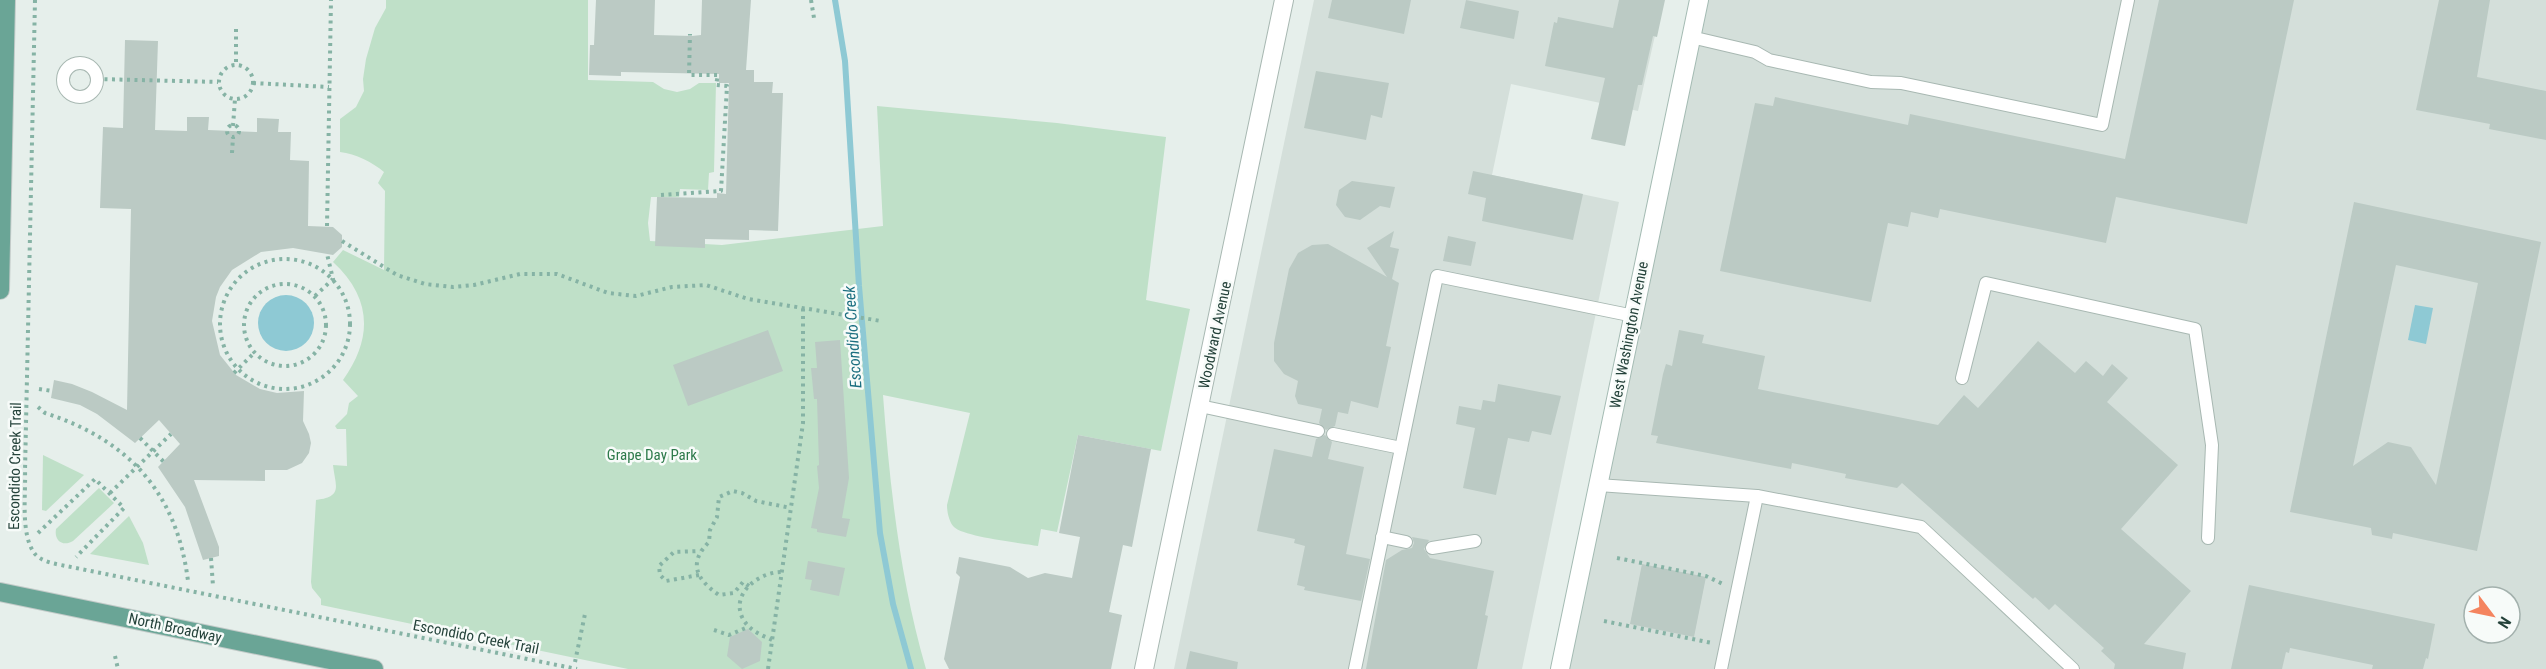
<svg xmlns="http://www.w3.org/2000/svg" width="2546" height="669" viewBox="0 0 2546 669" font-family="'Roboto Condensed',sans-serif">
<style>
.built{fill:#d4dfda;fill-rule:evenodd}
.green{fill:#bfe0c8}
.water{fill:#8ec9d4}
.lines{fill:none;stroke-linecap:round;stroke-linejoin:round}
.stream{stroke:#8ec9d4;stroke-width:6}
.building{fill:#bbcac4;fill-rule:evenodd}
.service-casing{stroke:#a8b8b2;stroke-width:14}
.tertiary-casing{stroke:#a8b8b2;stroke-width:20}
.secondary-casing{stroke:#a4bbb3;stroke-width:20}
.primary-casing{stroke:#c2cac8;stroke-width:20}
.path{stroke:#86b3a5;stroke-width:4;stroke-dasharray:3 4.5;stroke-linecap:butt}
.service{stroke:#fff;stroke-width:12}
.tertiary{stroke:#fff;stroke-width:18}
.secondary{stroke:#fff;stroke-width:18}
.primary{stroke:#6aa596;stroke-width:18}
.labels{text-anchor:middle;stroke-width:5;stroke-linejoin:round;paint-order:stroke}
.street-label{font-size:15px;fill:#24423a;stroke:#f7fbf9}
.park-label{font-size:15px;fill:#2d7a4b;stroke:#f7fbf9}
.water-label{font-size:16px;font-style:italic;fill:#1c6f80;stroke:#f7fbf9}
</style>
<rect width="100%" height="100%" fill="#e6efeb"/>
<g class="built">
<polygon points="1314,0 1663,0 1638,111 1511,84 1492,175 1619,202 1522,669 1174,669"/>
<path d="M1699,0H2546V669H1560ZM2474,597H2510V633H2474Z"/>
</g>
<g class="green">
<path d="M386,0H588V80L653,82L664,89L677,92L690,89L699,83H716L714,172L709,173L708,190L680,189L679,197H651L648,223L650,241L722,245L883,226L877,106L1057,123L1166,137L1146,300L1190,309L1161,451L1078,435L1057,532L1041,529L1038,546C1022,543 964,537 954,527C949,522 947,512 947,505L970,413L883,395C890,488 900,579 926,669H628L321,605V599L312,588L311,582L316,500C344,497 335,485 333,465L347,466L346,429H337L335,426L347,414L349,403L358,396L343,380C373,338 372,298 333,262L343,250L384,270L385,191L378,183L384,172C372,162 356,154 340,152V119L356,107L364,91L363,79L366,59L375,28L386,8Z"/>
<polygon points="43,455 84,475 46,511 42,510"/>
<path d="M99,488L114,503L73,541C63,547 54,541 56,529Z"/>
<polygon points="129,516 143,543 149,565 90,554"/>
</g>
<g class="water">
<circle cx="286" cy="323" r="28"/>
<polygon points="2415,305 2433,308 2426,344 2408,340"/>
</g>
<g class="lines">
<polyline class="stream" points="835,0 845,61 859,286 880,533 893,604 911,669"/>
</g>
<g class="building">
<polygon points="596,0 655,0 654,35 692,36 701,35 702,0 751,0 746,70 754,70 754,82 773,82 772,93 783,93 778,231 749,230 749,240 705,239 705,248 655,246 657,197 717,198 717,193 726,194 729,83 719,83 719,74 621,72 621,76 589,75 590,45 594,45"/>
<polygon points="1332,0 1411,0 1404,34 1328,18"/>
<polygon points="1466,0 1519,11 1514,39 1460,28"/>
<polygon points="1619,0 1665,0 1657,37 1653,36 1642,85 1638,85 1625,146 1591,139 1605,78 1545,66 1554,22 1557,23 1558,17 1613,28"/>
<polygon points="2159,0 2294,0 2247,224 2116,197 2106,243 1940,209 1938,218 1911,212 1908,227 1888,223 1871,302 1720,271 1755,103 1773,106 1775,97 1908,125 1910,114 2125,159"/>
<polygon points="2439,0 2490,0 2477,77 2546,91 2546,140 2489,129 2490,124 2416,110"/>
<polygon points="125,40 158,41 155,130 187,131 187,117 209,117 208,130 257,132 257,118 279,119 278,132 291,132 290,160 309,161 308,226 333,227 342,235 342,247 333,255 293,248 261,252 232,270 220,287 216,297 212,321 220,355 236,375 260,389 277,393 304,391 303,421 309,434 311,443 309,453 302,463 287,470 265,470 265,481 194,480 219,547 219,556 203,560 185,507 158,467 180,444 159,420 135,443 97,414 80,405 51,398 54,380 72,384 92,392 127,410 131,209 100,208 103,127 123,128"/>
<polygon points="1316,71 1389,83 1382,118 1371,115 1366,140 1304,128"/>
<polygon points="1473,171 1583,194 1573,240 1482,221 1486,198 1468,194"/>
<polygon points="1352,181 1395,187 1390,208 1380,206 1360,220 1345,217 1336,205 1339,190"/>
<path d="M2354,202L2541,242L2477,551L2393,533L2392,539L2372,535L2371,528L2290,512ZM2396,265L2478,283L2436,485L2411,447L2388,442L2353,466Z"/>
<polygon points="1394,231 1390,247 1399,249 1392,279 1399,283 1386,346 1391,347 1378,408 1351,401 1348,414 1338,412 1335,426 1326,430 1319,423 1322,409 1298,404 1295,396 1298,381 1284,374 1274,361 1274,343 1289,269 1298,253 1312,245 1328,244 1387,277 1367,248"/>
<polygon points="1448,236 1476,242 1471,266 1443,261"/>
<polygon points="768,330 783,371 688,406 673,365"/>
<polygon points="1679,330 1704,335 1702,343 1765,356 1758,389 1938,425 1964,395 1978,408 2038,341 2075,373 2086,361 2103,376 2112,364 2128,378 2107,402 2178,465 2121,529 2191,591 2144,644 2186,653 2183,669 2114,669 2115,664 2101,651 2104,648 2055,604 2049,610 2035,597 2033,599 1902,483 1897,488 1845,478 1846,474 1792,463 1791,469 1656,443 1658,436 1651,435 1663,374 1666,364 1672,366"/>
<polygon points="840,340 849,478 842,518 850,519 846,537 817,532 817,529 811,528 819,488 817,466 819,465 817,399 814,399 811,368 817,368 815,342"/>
<polygon points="1498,384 1561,396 1551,435 1532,431 1529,442 1508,438 1496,495 1463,488 1475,428 1456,424 1459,406 1481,410 1483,400 1495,402"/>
<polygon points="1078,435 1151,449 1132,547 1123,545 1109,612 1122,615 1111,669 949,669 944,659 960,577 956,573 959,557 1010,567 1028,578 1045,573 1072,578 1080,537 1059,533"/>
<polygon points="1325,435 1332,442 1328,459 1364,467 1346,554 1370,559 1361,601 1304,590 1305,587 1297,585 1305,546 1294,543 1295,539 1257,531 1274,449 1312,457 1316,439"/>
<polygon points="1412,537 1429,540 1424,549 1430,558 1494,571 1485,615 1488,616 1477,669 1366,669 1386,560 1402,550 1412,548 1414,543"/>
<polygon points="808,561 845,568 839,596 810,590 812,580 805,579"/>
<polygon points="1642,564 1706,577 1694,637 1630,624"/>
<polygon points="2249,585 2435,624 2428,659 2426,658 2423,669 2372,669 2373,665 2290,648 2289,653 2286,652 2282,669 2231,669"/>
<polygon points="748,629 762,642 760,661 742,669 727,656 730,637"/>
<polygon points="1190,651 1238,662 1237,669 1186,669"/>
</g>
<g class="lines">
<g class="service-casing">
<g id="service">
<polyline points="1691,37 1755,52 1769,60 1871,82 1901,83 2102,125 2128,0"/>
<circle cx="80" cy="80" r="17"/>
<polyline points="1962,378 1986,283 2195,329 2212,445 2208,538"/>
<polyline points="1200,406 1318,431"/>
<polyline points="1333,434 1401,448"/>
<polyline points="1598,485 1757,496 1921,527 2073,669"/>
<polyline points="1382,537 1406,542"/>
<polyline points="1432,548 1475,541"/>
<polyline points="1355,669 1437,276 1634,316"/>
<polyline points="1721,669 1757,496"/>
</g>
</g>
<g class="tertiary-casing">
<polyline id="tertiary" points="1144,669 1284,0"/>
</g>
<g class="secondary-casing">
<polyline id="secondary" points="1560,669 1699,0"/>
</g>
<g class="primary-casing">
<g id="primary">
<polyline points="0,290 6,0"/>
<polyline points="0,592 374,669"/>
</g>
</g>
<g class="path">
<path d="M35,0L25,471C26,494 20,535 35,554C42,562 56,564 66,566L577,669"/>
<polyline points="811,0 814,18"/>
<polyline points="236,29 236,65"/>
<circle cx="236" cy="82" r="17"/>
<polyline points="97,79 218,82"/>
<polyline points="253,83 329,87"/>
<circle cx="233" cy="131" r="6"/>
<polyline points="233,126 235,99"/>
<polyline points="232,153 233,137"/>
<polyline points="661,195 721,191 727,86 716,85 718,75 689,75 690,34"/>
<polyline points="327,226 331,0"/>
<polyline points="342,241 397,275 425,284 453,287 474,285 520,274 557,274 608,293 636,296 672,287 706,285 748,299 881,321"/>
<circle cx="285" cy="324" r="65"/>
<circle cx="285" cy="325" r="41"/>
<polyline points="315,296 333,279 327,254"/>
<polyline points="234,373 254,353"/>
<polyline points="39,389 52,391"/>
<path d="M38,407L45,413C129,440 177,493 188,581"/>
<polyline points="140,438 164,462"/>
<polyline points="110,493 171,434"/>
<polyline points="38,533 95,479 124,508 76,557"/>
<polyline points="211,558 213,586"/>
<polyline points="1617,558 1706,576 1723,584"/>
<polyline points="699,575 666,581 660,575 659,566 674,552 700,551"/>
<path d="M749,586L743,582L734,593L719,595C696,579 688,563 709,542L710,530L717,517L719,497L733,491L742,493L756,501L791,508"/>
<polyline points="1604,621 1712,643"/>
<polyline points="714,630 729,635 748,627"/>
<path d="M772,640C761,635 748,630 742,617C731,592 761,571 783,572"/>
<polyline points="115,656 118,669"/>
<polyline points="575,662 585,614"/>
<polyline points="768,669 803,423 803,307"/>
</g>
<use href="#service" class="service"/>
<use href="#tertiary" class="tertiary"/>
<use href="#secondary" class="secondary"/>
<use href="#primary" class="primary"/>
</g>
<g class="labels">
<g class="street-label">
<text transform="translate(1215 335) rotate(-78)" y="5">Woodward Avenue</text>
<text transform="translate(1629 335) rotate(-79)" y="5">West Washington Avenue</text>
<text transform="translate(15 466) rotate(-89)" y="5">Escondido Creek Trail</text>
<text transform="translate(175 628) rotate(12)" y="5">North Broadway</text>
<text transform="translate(476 637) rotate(11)" y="5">Escondido Creek Trail</text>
</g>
<g class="park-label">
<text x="652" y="460">Grape Day Park</text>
</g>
<g class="water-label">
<text transform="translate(852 337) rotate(-94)" y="6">Escondido Creek</text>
</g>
</g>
<g transform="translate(2492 615) rotate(122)"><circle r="28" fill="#f7fbf9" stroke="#a3b1ad" stroke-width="1.5"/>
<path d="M0-4.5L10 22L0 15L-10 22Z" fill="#f4845f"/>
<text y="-9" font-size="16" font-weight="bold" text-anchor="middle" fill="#24423a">N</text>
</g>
</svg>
